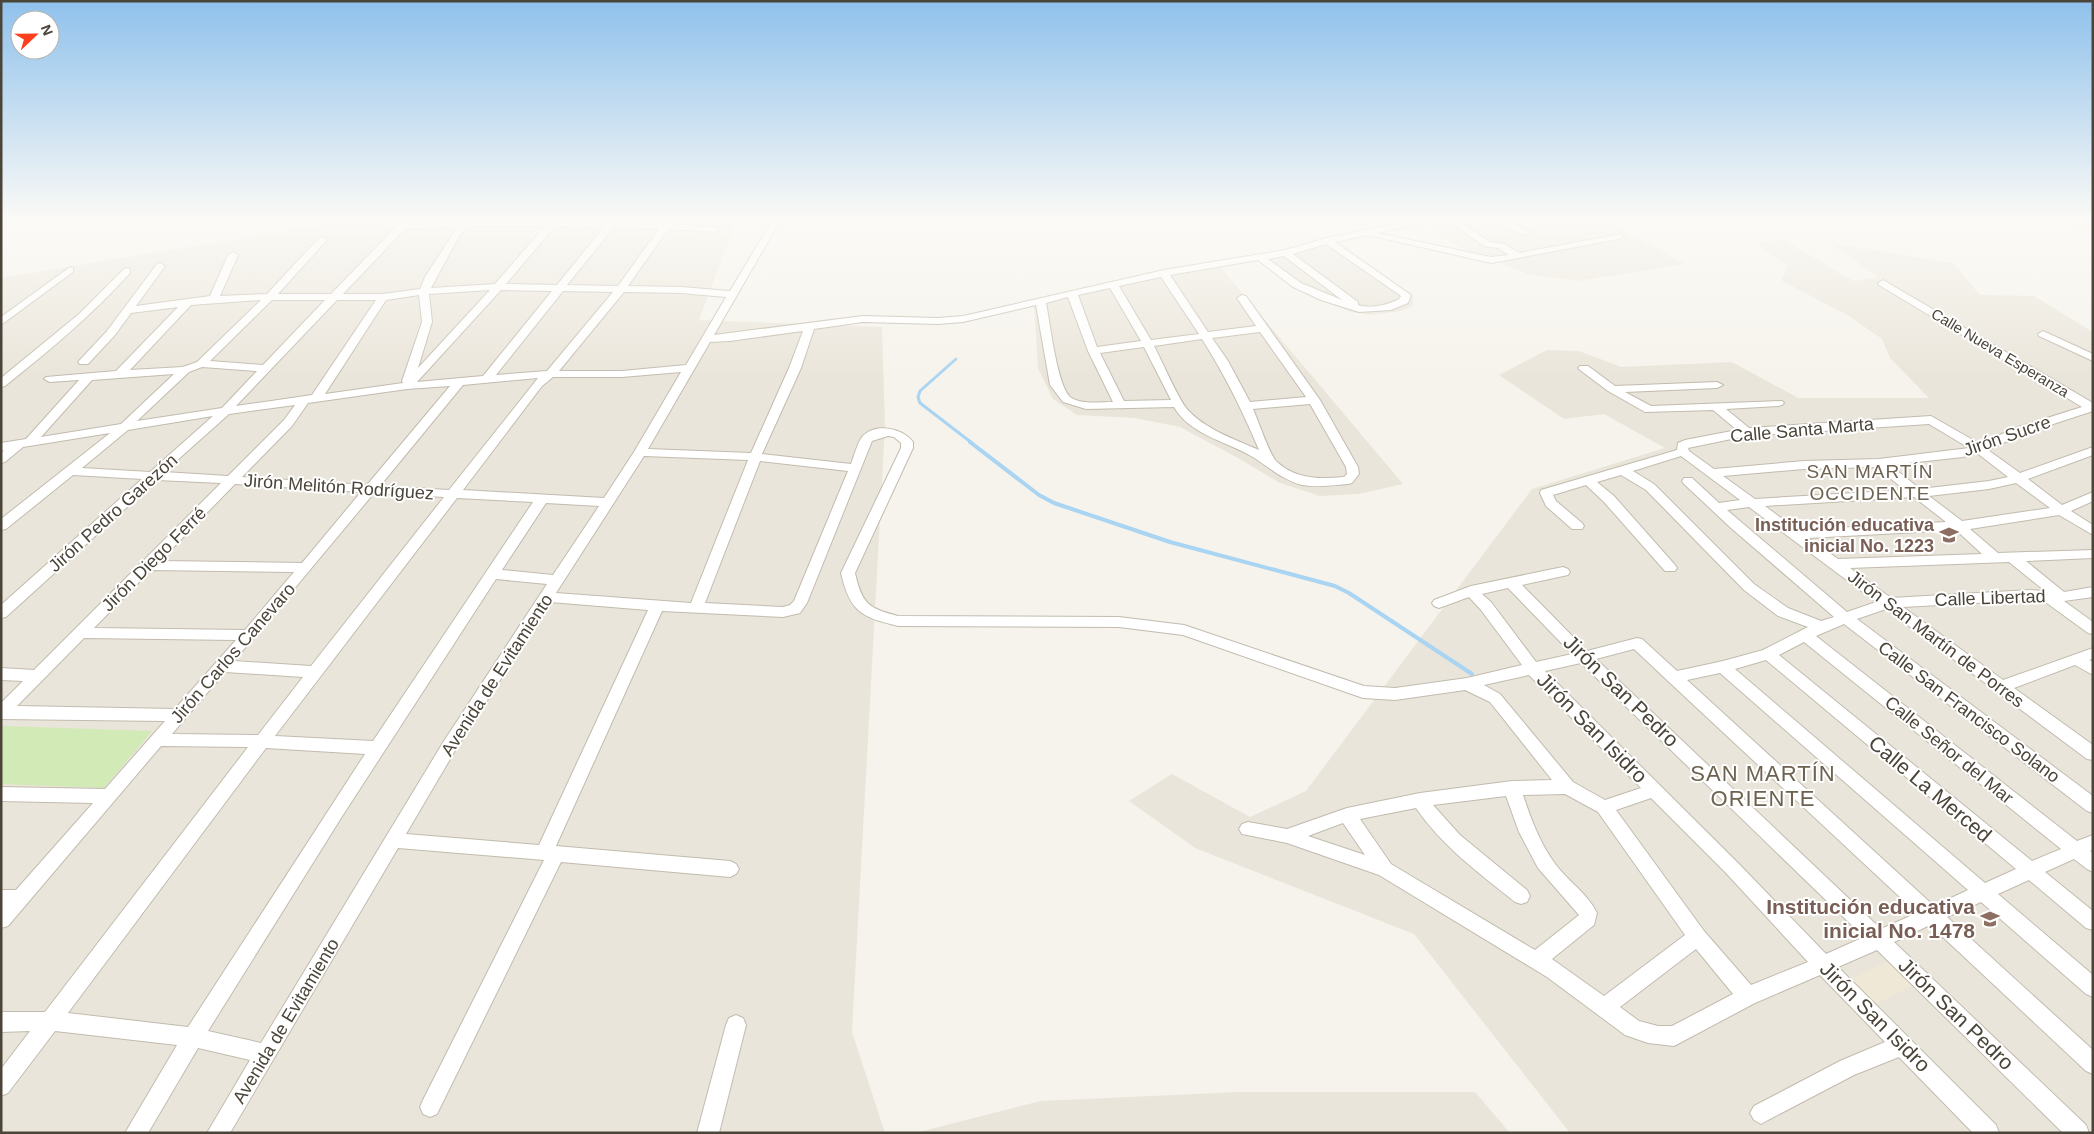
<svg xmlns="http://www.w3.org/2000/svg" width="2094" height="1134" viewBox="0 0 2094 1134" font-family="Arial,sans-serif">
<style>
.residential{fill:#eae5da}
.education{fill:#efe8d6}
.green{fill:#d2eab5}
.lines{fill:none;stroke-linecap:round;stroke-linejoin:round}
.stream-far1{stroke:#a9d4f2;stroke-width:3}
.stream{stroke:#a9d4f2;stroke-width:4}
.minor-casing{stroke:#c2bbae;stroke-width:2}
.minor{fill:#fff;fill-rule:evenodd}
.labels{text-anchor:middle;stroke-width:4;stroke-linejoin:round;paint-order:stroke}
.far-street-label{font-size:15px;fill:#4b4439;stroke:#fff}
.street-label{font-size:18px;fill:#4b4439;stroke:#fff}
.education-label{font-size:18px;font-weight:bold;fill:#785e54;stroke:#fff;text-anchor:end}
.neighbourhood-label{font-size:19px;letter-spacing:1px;fill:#6e6250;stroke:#fff}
.near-street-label{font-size:21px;fill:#4b4439;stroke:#fff}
.near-education-label{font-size:21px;font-weight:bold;fill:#785e54;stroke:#fff;text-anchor:end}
.near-neighbourhood-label{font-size:22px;letter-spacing:1px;fill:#6e6250;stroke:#fff}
</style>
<rect width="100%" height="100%" fill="#f6f3ec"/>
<g class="residential">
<polygon points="359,219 737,219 699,320 882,327 885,426 852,1032 885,1133 1,1133 1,278"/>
<polygon points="1453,219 1605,219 1684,264 1577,281 1528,274 1461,248 1428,227"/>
<polygon points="2068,219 2093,219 2093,236 2069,224"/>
<polygon points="1783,239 1853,281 1878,277 1830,243 1953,263 1980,295 2034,296 2093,332 2093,1133 1570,1133 1414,934 1195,848 1129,801 1172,774 1250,817 1306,791 1532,489 1665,448 1604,414 1564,419 1499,375 1547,350 1579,351 1621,367 1732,362 1798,398 1929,398 1890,358 1882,339 1849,316 1782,281 1787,265 1755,243"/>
<polygon points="1339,242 1413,298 1413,306 1400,311 1372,315 1350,312 1297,289 1262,261"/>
<polygon points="1221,268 1403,484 1358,494 1320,496 1280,483 1238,458 1180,427 1135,418 1077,415 1053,399 1038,368 1034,306 1147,279"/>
<polygon points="1240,1092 1475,1092 1510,1133 915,1133 1041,1101"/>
</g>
<polygon class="education" points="1891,960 1916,984 1871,1006 1847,981"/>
<polygon class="green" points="3,726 152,731 104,788 1,784 1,728"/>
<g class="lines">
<polyline class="stream-far1" points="956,359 920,391 918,397 920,403 972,443"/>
<polyline class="stream" points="970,442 1039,495 1054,503 1170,542 1335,586 1349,593 1472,674"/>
<g class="minor-casing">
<g id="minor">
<path d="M551,219H560L559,221H608L610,219H619L618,222L663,224L666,219H675L672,224L718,227L720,229L715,232L668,229L628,286L681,287L730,291L773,219H781L714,335L863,316L938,318L963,316L1164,270L1285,250L1327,238L1420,219H1437L1432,222L1377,233L1491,257L1509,255L1498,248L1484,246L1445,219H1455L1490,242L1504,244L1519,253L1622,234L1624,236L1619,239L1491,263L1368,235L1335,242L1411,295L1408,303L1391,310L1359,312L1321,300L1293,287L1258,260L1170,275L1208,332L1256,326L1237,298L1242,295L1246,296L1320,400L1358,467L1359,474L1352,483L1348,484C1332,485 1317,488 1302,485C1282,480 1268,466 1251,456C1226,441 1190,435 1174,407L1086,409L1063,402L1050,385L1036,305L963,322L938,324L863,322L814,329L801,368L762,454L851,464C854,456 857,444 862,437C875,422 903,428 913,442V448L855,573C862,604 868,608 898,616L1119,617L1184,625L1364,686L1395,688L1467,678L1522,665L1481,610L1469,597L1439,608L1434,606L1432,603L1434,600L1471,586L1563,567L1568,569L1570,572L1568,575L1522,585L1587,651L1637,638L1642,639L1677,671L1723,661L1763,650L1808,627L1778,616L1744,590L1646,490L1621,475L1597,482L1614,496L1675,565L1677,568L1675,571H1665L1604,502L1586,485L1553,495L1556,501L1582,523L1584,526L1582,529H1572L1546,506L1540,493L1541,490L1677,450L1678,443L1685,440L1737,430L1713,410L1645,412L1608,391L1580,370L1578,368L1580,366H1588L1615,386L1717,382L1723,385L1717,388L1625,392L1651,406L1782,401L1784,403L1782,405L1778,406L1726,409L1749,428L1931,416L1980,444L2015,428L2082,407L1879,285L1878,283L1883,280L2093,403V411L2023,434L1988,450L2020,473L2093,447V455L2028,479L2062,505L2093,492V501L2071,511L2093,525V535L2059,515L1970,529L1998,553L2093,550V558L2026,561L2064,592L2093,587V597L2064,601L2093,622V634L2088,633L2044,601L2030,600L1903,607L2003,680L2093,648V659L2089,660L2093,662V675L2075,665L2014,688L2093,745V760L2087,759L1886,609L1857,619L2093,796V813L2087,811L1844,624L1816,636L2077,841L2093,835V850L2090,851L2093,853V872L2087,869L2074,859L2045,872L2093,911V930L2086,928L2029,880L1998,894L2093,975V997L2086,994L1981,902L1947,917L2093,1050V1074L2086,1071L1930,925L1894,942L2086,1125L2089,1133H2063L1877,950L1838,967L1996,1125L1999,1133H1973L1899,1057L1854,1075L1768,1120L1761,1124L1754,1120L1750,1113L1754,1106L1840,1061L1885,1042L1820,975L1755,1003L1674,1046L1648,1043L1625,1035L1547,977L1379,875L1287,843L1242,834L1239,829L1242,824L1248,822L1287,829L1347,808L1420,793L1512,781L1552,780L1490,702L1465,690L1395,700L1363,698L1183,635L1119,627L898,626C861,617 850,612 841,573L901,448V443L894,437L888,436L872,441L807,603L800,613L783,617L662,611L556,846L730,861L736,864L739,869L736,874L730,877L561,862L437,1114L430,1117L423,1114L420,1107L423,1100L544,860L398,848L230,1133H207L250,1060L198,1048L148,1133H125L177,1045L55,1031L8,1093L1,1096V1069L30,1031L1,1032V1012H45L248,747L161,746L8,926L1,928V890H16L93,803L1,801V787L105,789L165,721L1,719V703L23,681L1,680V668L34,670L221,483L157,480L6,617L1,618V605L142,479L73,475L6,529L1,530V519L110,433L23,447L5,462L1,463V453L4,450L1,451V443L26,439L79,380L50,382L44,379L46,377L116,371L178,307L131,313L115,335L88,364H80L78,362L107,331L157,264L160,263L165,266L136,306L210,296L228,255L233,252L238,255L220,296L267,294L319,238L322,237L327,240L325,242L278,294H331L399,224L465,220L550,221ZM458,226L425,277L420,289L383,294H343L405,229ZM468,226H545L495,284L431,288L458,238ZM555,226L604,227L557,285L506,284ZM614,227L659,229L618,286L567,285ZM1326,244L1401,296L1399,299C1388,305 1371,309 1358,305V302L1293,254ZM1284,256L1342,300L1301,283L1268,259ZM1161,277L1199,334L1151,340L1119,286ZM1110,288L1141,341L1097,347L1078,295ZM490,290L418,368L432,322L429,294ZM501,290L552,291L483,376L417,382ZM563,291L613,292L547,371L496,375ZM624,292L681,293L726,297L686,365L622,371H559ZM419,295L422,322L402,381L403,383L325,394L386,300ZM1068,297L1088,351L1113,402C1100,402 1081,405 1070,397C1057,385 1050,323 1046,303ZM261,300L197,362L183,367L130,370L191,305ZM272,300H325L263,365L210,361ZM337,300H376L312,395L236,406ZM803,331L789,368L751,453L648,449L710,342L730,341ZM1260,332L1306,397L1250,402L1228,361L1212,338ZM1202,339C1225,375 1243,412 1259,450C1234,439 1204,429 1186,408C1176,394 1163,363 1154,346ZM1144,347L1171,400L1124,401L1100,353ZM202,367L257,371L222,408L137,421L189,372ZM681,372L634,452L604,498L463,490L542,386L553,377H622ZM174,374L121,424L41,437L92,380ZM538,378L449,490L380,486L463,385ZM450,386L367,485L242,477L292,426L308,403L407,389ZM1310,404L1346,467L1347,474L1344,477C1320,479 1297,480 1277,462C1270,456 1258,420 1253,409ZM295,405L284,420L228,476L164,472L229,414ZM213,416L150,472L82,468L128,430ZM1929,424L1969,448L1879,459L1804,461L1714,469L1689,451L1688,448L1746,436ZM1977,453L2008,477L1989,481L1920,489L1890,465L1963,457ZM644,456L748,460L691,603L556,593ZM1681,456L1740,500L1719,503L1692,478H1684L1682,481L1684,484L1731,528L1834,617L1821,621L1788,608L1754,584L1654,484L1633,471ZM760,461L848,471L794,601L790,605L783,607L705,603ZM1876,467L1905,490L1755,499L1723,476L1804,469ZM2016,483L2050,508L1962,521L1929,496L1989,489ZM235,484L361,492L302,563L160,561ZM374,493L444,497L311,666L234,661ZM1914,497L1946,522L1797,530L1765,506ZM457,498L533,502L373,741L275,736ZM546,503L599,506L553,575L502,570ZM1749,507L1876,602L1847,612L1727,510ZM1956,530L1982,554L1838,559L1808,538ZM2009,562L2045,591L2030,590L1891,598L1850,568ZM151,570L294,572L245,630L94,628ZM496,579L547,584L444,741L261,1043L208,1031L341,818ZM1508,588L1572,654L1536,662L1491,602L1482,594ZM550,602L648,610L539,845L406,834L456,749ZM84,638L236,640L175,709L17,706ZM1804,642L2061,849L2032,861L1779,655ZM1634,649L1668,681L1917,913L1881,929L1596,659ZM1766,660L2016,869L1985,883L1735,669ZM1581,663L1864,937L1826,954L1738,863L1545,671ZM225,672L303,677L258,735L172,734ZM1720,673L1968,890L1934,906L1687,680ZM1529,675L1641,788L1605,800L1573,782L1500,694L1484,685ZM266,748L365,754L188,1027L68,1013ZM1565,794L1598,812L1685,935L1604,996L1552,959L1594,925L1597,913C1588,894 1569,882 1556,865C1540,844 1531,819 1523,795ZM1506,796L1519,832L1538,868L1579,915L1535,950L1391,864L1360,819L1416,808C1442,846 1479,873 1515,902L1521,904L1527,902L1530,896L1527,890L1460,835L1433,805ZM1651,798L1726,873L1808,962L1751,985L1704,931L1616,810ZM1343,823L1365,855L1308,836ZM1696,949L1733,994L1672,1026H1658L1639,1021L1620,1007Z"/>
<polygon points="1496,219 1507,219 1529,232 1527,234 1521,234"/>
<polygon points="70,267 73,268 73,272 1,325 1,317"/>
<path d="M127,268L130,269V273C92,315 49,351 5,386L1,387V378L79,314L124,269Z"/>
<polygon points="2043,331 2093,354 2093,361 2039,336 2038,334"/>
<polygon points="736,1015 743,1018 746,1025 719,1133 697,1133 726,1025 729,1018"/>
</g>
</g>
<use href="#minor" class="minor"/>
</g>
<linearGradient id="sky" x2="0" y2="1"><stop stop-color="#8fc1ec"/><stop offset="0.58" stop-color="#fbfaf6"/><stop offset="1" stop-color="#fbfaf6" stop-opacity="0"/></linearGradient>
<rect width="2094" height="378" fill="url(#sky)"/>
<defs>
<g id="school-bare" transform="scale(1.5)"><path d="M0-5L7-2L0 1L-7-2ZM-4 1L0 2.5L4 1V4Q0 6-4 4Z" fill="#8d6e63" stroke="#fff" stroke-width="2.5" paint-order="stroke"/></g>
</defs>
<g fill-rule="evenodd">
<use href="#school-bare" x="1949" y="535"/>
<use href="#school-bare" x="1990" y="919"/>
</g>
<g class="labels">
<g class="far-street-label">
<text transform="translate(2000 353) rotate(31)" y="5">Calle Nueva Esperanza</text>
</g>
<g class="street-label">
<text transform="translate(1802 430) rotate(-5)" y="6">Calle Santa Marta</text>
<text transform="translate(2007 436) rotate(-19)" y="6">Jirón Sucre</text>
<text transform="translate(339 487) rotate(4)" y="6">Jirón Melitón Rodríguez</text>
<text transform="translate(113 513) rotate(-42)" y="6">Jirón Pedro Garezón</text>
<text transform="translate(154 559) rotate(-45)" y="6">Jirón Diego Ferré</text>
<text transform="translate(1990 598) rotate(-2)" y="6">Calle Libertad</text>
<text transform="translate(1936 639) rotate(37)" y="6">Jirón San Martín de Porres</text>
<text transform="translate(233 653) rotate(-49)" y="6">Jirón Carlos Canevaro</text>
<text transform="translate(497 675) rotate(-57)" y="6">Avenida de Evitamiento</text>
<text transform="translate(1969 712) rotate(37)" y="6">Calle San Francisco Solano</text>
<text transform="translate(1949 750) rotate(39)" y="6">Calle Señor del Mar</text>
<text transform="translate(286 1021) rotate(-59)" y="6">Avenida de Evitamiento</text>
</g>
<g class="education-label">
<text x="1934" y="531">Institución educativa<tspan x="1934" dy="21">inicial No. 1223</tspan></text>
</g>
<g class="neighbourhood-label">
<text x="1870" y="478">SAN MARTÍN<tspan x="1870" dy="22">OCCIDENTE</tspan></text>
</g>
<g class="near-street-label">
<text transform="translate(1621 691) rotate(44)" y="7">Jirón San Pedro</text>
<text transform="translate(1592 728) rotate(45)" y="7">Jirón San Isidro</text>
<text transform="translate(1930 789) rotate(40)" y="7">Calle La Merced</text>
<text transform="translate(1956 1014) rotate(44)" y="7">Jirón San Pedro</text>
<text transform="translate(1875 1017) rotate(45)" y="7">Jirón San Isidro</text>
</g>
<g class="near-education-label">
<text x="1975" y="914">Institución educativa<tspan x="1975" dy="24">inicial No. 1478</tspan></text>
</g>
<g class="near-neighbourhood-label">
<text x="1763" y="781">SAN MARTÍN<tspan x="1763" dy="25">ORIENTE</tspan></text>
</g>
</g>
<rect width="2094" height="1134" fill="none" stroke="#4b4439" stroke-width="5"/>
<g transform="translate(35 35) rotate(68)"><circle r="24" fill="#ffffff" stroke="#b7b4b0"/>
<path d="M0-4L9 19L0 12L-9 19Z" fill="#fc3f1d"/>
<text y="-8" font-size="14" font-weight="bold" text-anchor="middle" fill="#4b4439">N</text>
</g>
</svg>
